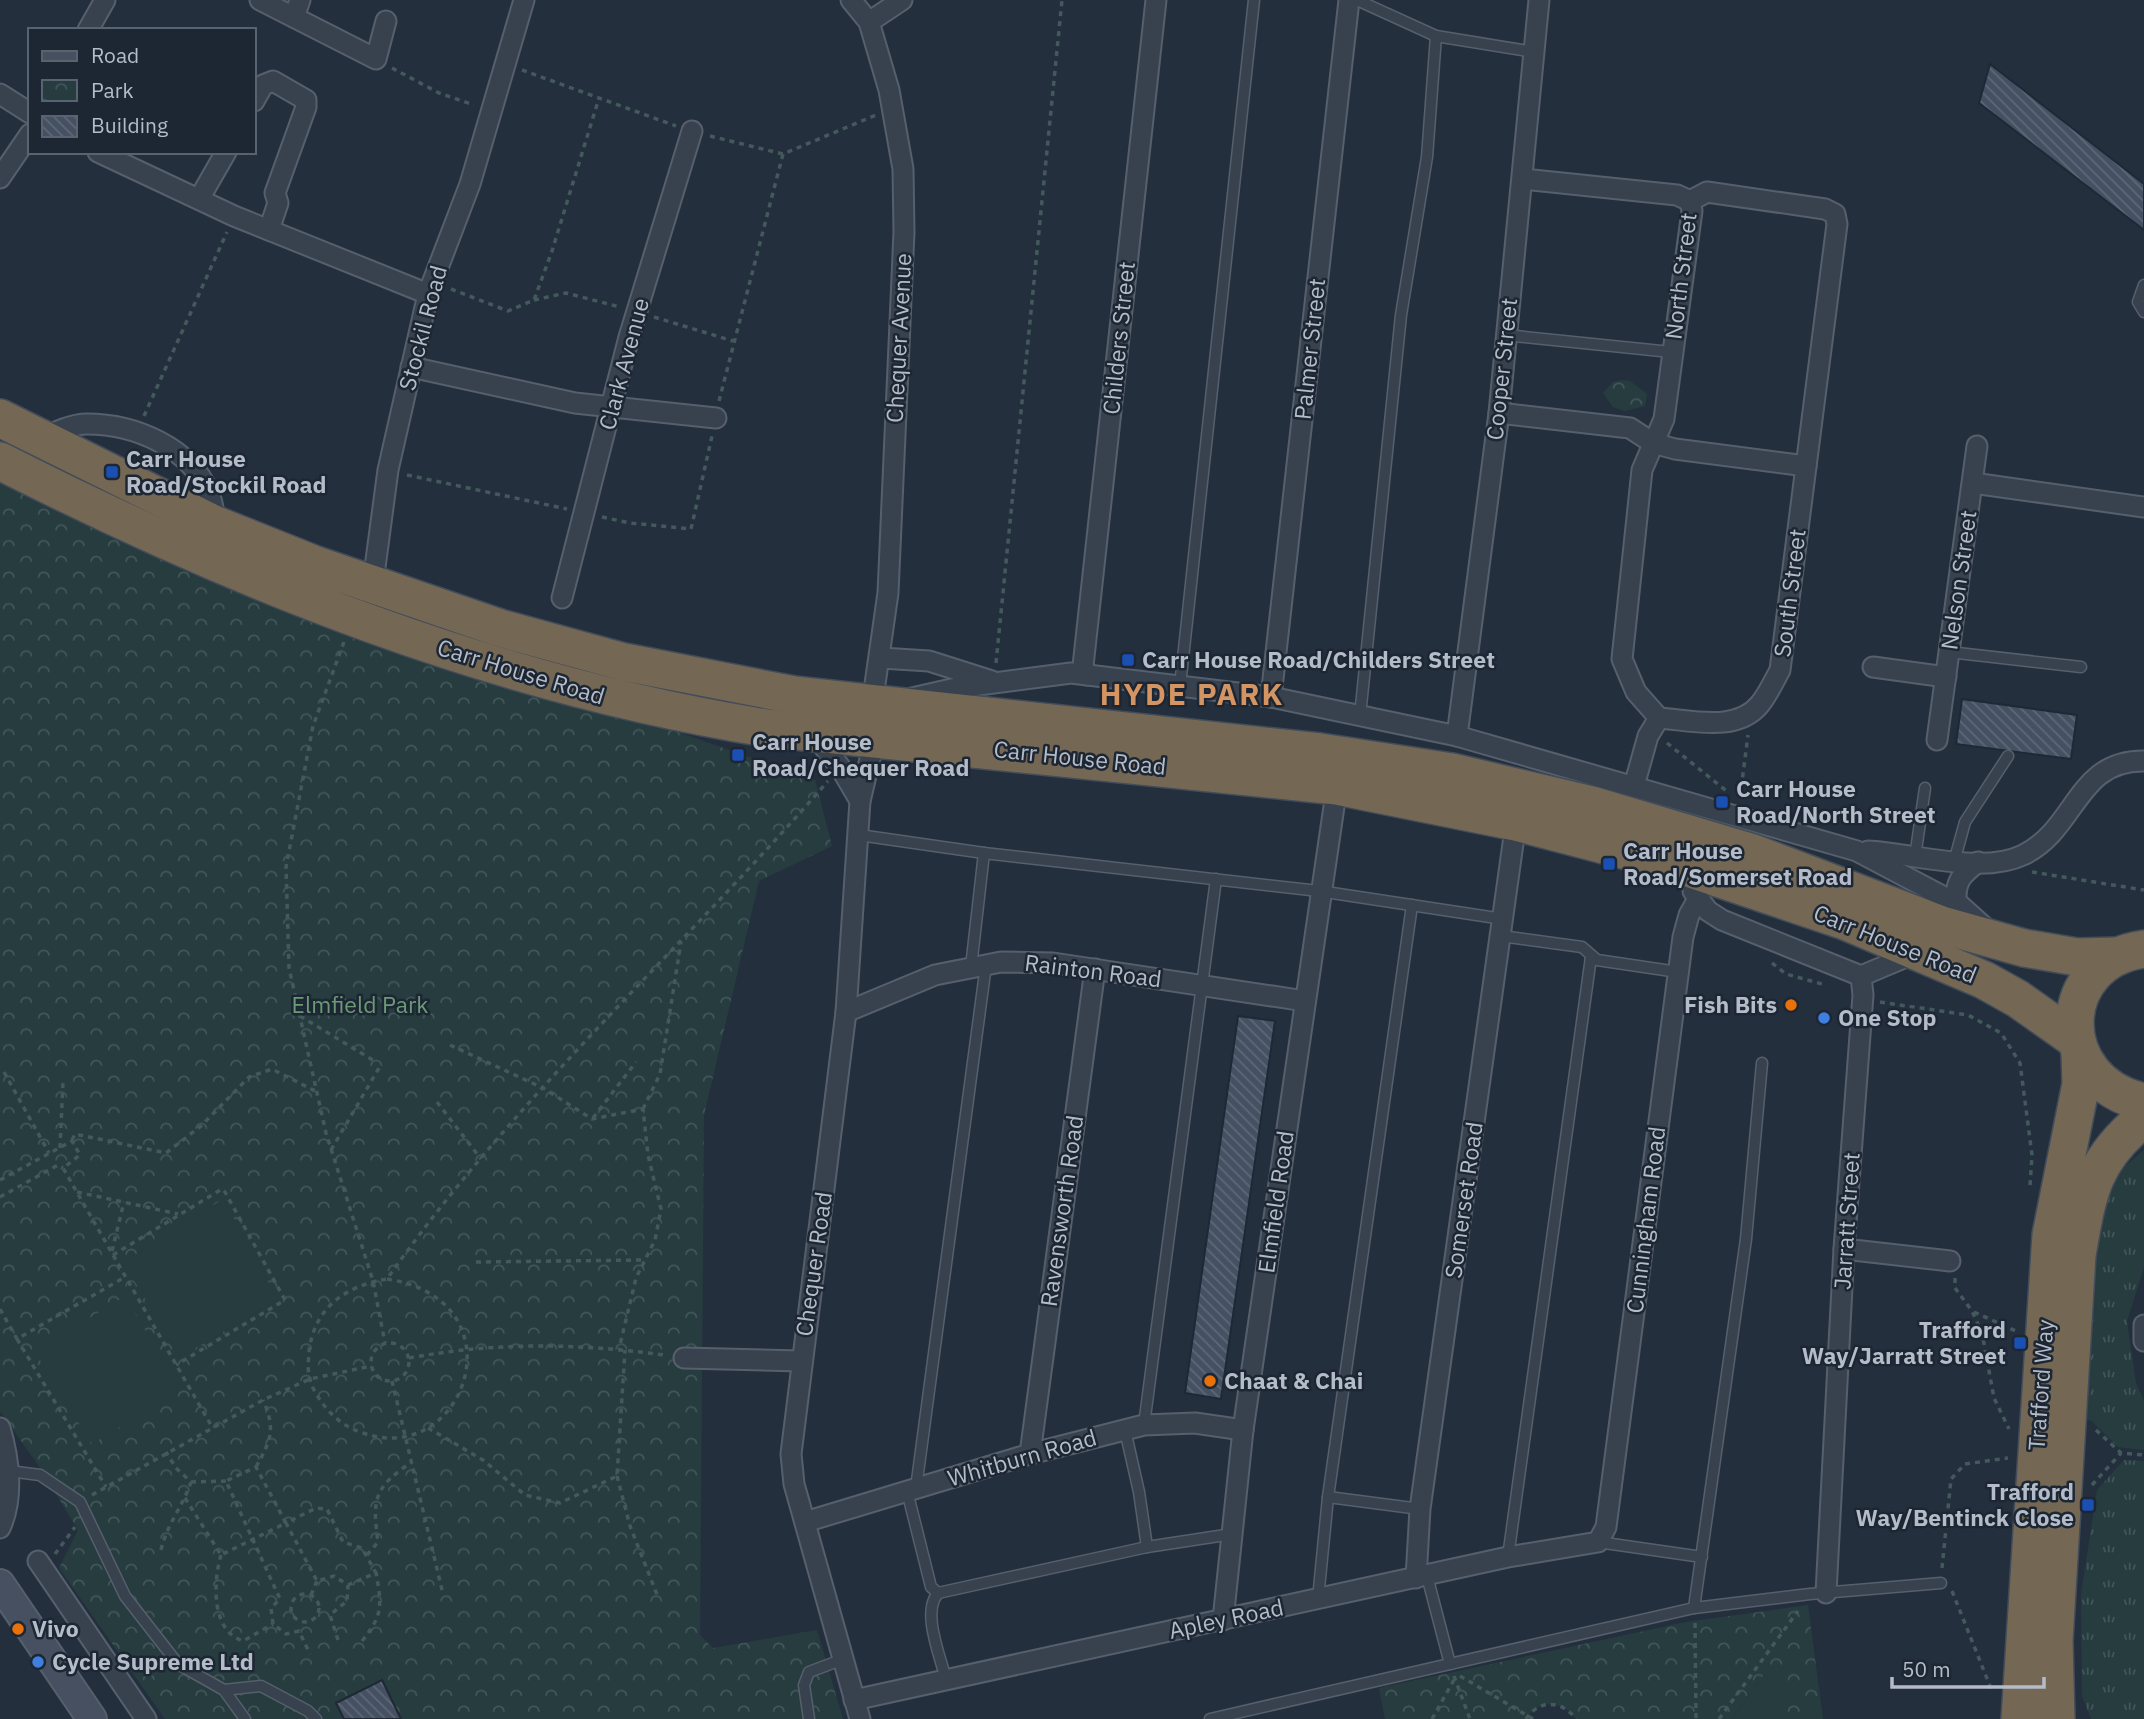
<svg xmlns="http://www.w3.org/2000/svg" width="2144" height="1719" viewBox="0 0 2144 1719" font-family="'IBM Plex Sans',sans-serif">
<style>
.grass{fill:url(#grass-tufts)}
.park{fill:url(#park-crowns)}
.pitch{fill:#263c3f}
.building{fill:url(#building-back-hatch);stroke:#1f2835;stroke-width:2}
.lines{fill:none;stroke-linecap:round;stroke-linejoin:round}
.lane-casing{stroke:#565f6c;stroke-width:13}
.street-casing{stroke:#565f6c;stroke-width:23}
.secondary-casing{stroke:#565f6c;stroke-width:32}
.highway-casing{stroke:#434c59;stroke-width:40}
.path{stroke:#44595c;stroke-width:3.5;stroke-dasharray:5 5;stroke-linecap:butt}
.lane{stroke:#38414e;stroke-width:10}
.street{stroke:#38414e;stroke-width:19}
.secondary{stroke:#465061;stroke-width:28}
.highway{stroke:#746855;stroke-width:37}
.transit-dot{fill:#1a4fb4;stroke:#1d2633;stroke-width:2.5}
.food-dot{fill:#e8710a;stroke:#1d2633;stroke-width:2.5}
.shop-dot{fill:#3f7fe0;stroke:#1d2633;stroke-width:2.5}
.labels{text-anchor:middle;stroke-width:5;stroke-linejoin:round;paint-order:stroke}
.street-label{font-size:23px;fill:#b4bcc9;stroke:#1d2633}
.poi-label{font-size:23px;font-weight:bold;fill:#b4bcc9;stroke:#1d2633;text-anchor:start}
.park-label{font-size:23px;fill:#6b9a76;stroke:#1d2633}
.district-label{font-size:30px;font-weight:bold;letter-spacing:2px;fill:#d59563;stroke:#1d2633}
</style>
<defs>
<pattern id="grass-tufts" width="24" height="20" patternUnits="userSpaceOnUse" patternTransform="scale(1.75)"><rect width="24" height="20" fill="#263c3f"/><path d="M3 7l-1-3M5 7V3M7 7l1-3M15 17l-1-3M17 17v-4M19 17l1-3" fill="none" stroke="#435659"/></pattern>
<pattern id="park-crowns" width="20" height="18" patternUnits="userSpaceOnUse" patternTransform="scale(1.75)"><rect width="20" height="18" fill="#263c3f"/><path d="M2 6a3 3 0 1 1 6 0M12 15a3 3 0 1 1 6 0" fill="none" stroke="#435659"/></pattern>
<pattern id="building-back-hatch" width="6" height="6" patternUnits="userSpaceOnUse" patternTransform="scale(1.75)"><rect width="6" height="6" fill="#455162"/><path d="M-1 5l2 2M0 0l6 6M5-1l2 2" fill="none" stroke="#5d6877"/></pattern>
</defs>
<rect width="100%" height="100%" fill="#242f3e"/>
<g class="grass">
<polygon points="2144,1150 2144,1267 2127,1321 2136,1383 2144,1401 2144,1450 2118,1447 2092,1421 2082,1418 2097,1207 2118,1172"/>
<polygon points="2124,1460 2144,1461 2144,1719 2091,1719 2082,1696 2081,1594 2097,1490"/>
</g>
<g class="park">
<polygon points="1622,380 1630,381 1647,394 1645,406 1625,411 1613,407 1603,393 1613,382"/>
<polygon points="0,463 367,623 815,780 832,846 759,881 704,1115 700,1635 713,1648 817,1630 843,1719 165,1719 59,1568 78,1530 40,1468 0,1411"/>
<path d="M1808,1605L1823,1719H1773L1790,1695L1764,1675L1732,1719H1576C1562,1700 1539,1699 1526,1719H1385L1379,1688L1686,1622Z"/>
</g>
<g class="pitch">
<polygon points="223,1199 278,1300 180,1357 123,1262"/>
<polygon points="125,1296 180,1389 92,1444 35,1352"/>
<polygon points="1764,1675 1791,1695 1773,1719 1732,1719"/>
</g>
<g class="building">
<polygon points="1990,64 2144,184 2144,230 1979,103"/>
<polygon points="1962,699 2077,715 2071,759 1956,744"/>
<polygon points="1238,1016 1275,1021 1221,1399 1185,1393"/>
<polygon points="382,1680 401,1719 344,1719 336,1703"/>
</g>
<g class="lines">
<g class="lane-casing">
<g id="lane">
<polyline points="1357,0 1436,36 1534,52"/>
<polyline points="2144,285 2138,302 2144,312"/>
<polyline points="1505,335 1671,352"/>
<polyline points="1949,652 2081,667"/>
<polyline points="1180,686 1254,0"/>
<polyline points="1360,716 1401,315 1427,157 1436,36"/>
<polyline points="859,835 984,853"/>
<polyline points="1915,857 1925,788"/>
<polyline points="1954,862 1965,822 2008,756"/>
<polyline points="1501,936 1582,947 1597,960 1678,972"/>
<polyline points="971,967 984,853 1319,891 1503,919"/>
<polyline points="1144,1425 1216,879"/>
<polyline points="1125,1430 1139,1492 1147,1547"/>
<polyline points="9,1471 40,1475 80,1502 125,1596 178,1664 224,1690 245,1719"/>
<polyline points="916,1488 986,965"/>
<polyline points="907,1491 931,1587 938,1593 1147,1547 1232,1534"/>
<polyline points="1328,1497 1420,1509"/>
<polyline points="1598,1542 1702,1557"/>
<polyline points="1508,1557 1591,957"/>
<polyline points="1427,1576 1450,1664"/>
<path d="M938,1593C921,1613 941,1657 946,1680"/>
<polyline points="1318,1599 1328,1497 1412,905"/>
<polyline points="1694,1608 1746,1239 1762,1063"/>
<polyline points="224,1690 261,1686 308,1711 316,1719"/>
<polyline points="809,1719 804,1685 809,1672 841,1660"/>
<polyline points="1210,1719 1694,1608 1810,1594 1941,1583"/>
</g>
</g>
<g class="street-casing">
<g id="street">
<polyline points="260,0 376,59 386,21"/>
<polyline points="851,0 869,22 889,90 903,169 904,232 888,593 874,691 861,703"/>
<polyline points="294,17 300,0"/>
<polyline points="869,22 902,0"/>
<polyline points="88,30 105,0"/>
<polyline points="0,94 30,113"/>
<polyline points="254,101 263,85 273,81 306,100 306,107 275,193 278,203 269,230"/>
<polyline points="98,152 234,216 428,294"/>
<polyline points="0,178 30,134"/>
<polyline points="1523,179 1677,195 1690,201"/>
<polyline points="199,199 226,152"/>
<polyline points="411,367 575,403 716,418"/>
<polyline points="1499,413 1630,428 1653,443 1675,449 1806,466"/>
<path d="M41,439C55,432 72,424 87,424C134,424 190,447 209,493C213,503 214,515 216,525"/>
<polyline points="1973,483 2144,507"/>
<polyline points="372,590 388,470 428,294 470,184 524,0"/>
<polyline points="562,598 629,337 692,131"/>
<polyline points="881,658 929,661 992,681"/>
<polyline points="1873,667 1946,677"/>
<polyline points="1087,675 1083,666 1156,0"/>
<polyline points="1271,697 1349,0"/>
<polyline points="912,698 956,688 1071,673 1271,697 1457,736 1857,851 1961,906 1990,932"/>
<path d="M1659,718C1690,720 1737,733 1760,704C1768,694 1774,681 1780,670L1837,224L1835,214L1825,209L1707,192L1690,201"/>
<polyline points="1659,718 1636,692 1622,659 1642,470 1664,419 1692,211 1690,201"/>
<polyline points="813,733 840,767 860,801"/>
<polyline points="1457,736 1499,413 1539,0"/>
<polyline points="1937,740 1977,446"/>
<polyline points="1634,786 1648,736 1659,718"/>
<path d="M1868,851C1912,853 1982,875 2023,855C2077,829 2076,760 2144,761"/>
<polyline points="1693,891 1708,911 1722,920 1861,976 1918,952"/>
<path d="M1956,903C1955,881 1961,875 1978,862"/>
<polyline points="846,1012 935,975 1001,962 1053,963 1305,1001"/>
<polyline points="1844,1249 1950,1261"/>
<polyline points="2144,1325 2144,1341"/>
<polyline points="684,1358 800,1361"/>
<path d="M0,1428C9,1458 14,1498 0,1528"/>
<polyline points="1030,1454 1095,969"/>
<polyline points="805,1522 1030,1454 1144,1425 1195,1423 1243,1430"/>
<polyline points="38,1561 146,1719"/>
<polyline points="1416,1578 1420,1509 1516,822"/>
<polyline points="1826,1593 1844,1249 1863,995 1861,976"/>
<polyline points="1223,1620 1243,1430 1337,786"/>
<polyline points="854,1700 1508,1557 1598,1542 1606,1527 1683,937 1689,915 1698,899"/>
<polyline points="860,1719 794,1484 791,1454 846,1012 860,801 875,738"/>
</g>
</g>
<g class="secondary-casing">
<polyline id="secondary" points="0,1584 92,1719"/>
</g>
<g class="highway-casing">
<g id="highway">
<polyline points="0,418 216,525 316,565 500,628 624,662 794,695 1320,752 1452,772 1592,805 1753,853 1942,925 2024,948 2077,957 2118,956"/>
<path d="M0,461C242,584 497,685 766,728L1337,786L1516,822L1673,863L1845,921L1984,980L2018,999L2076,1040"/>
<path d="M2144,949C2054,961 2050,1081 2144,1102"/>
<polyline points="2020,1719 2051,1235 2081,1084 2080,1053"/>
<path d="M2056,1719L2054,1641L2077,1255C2088,1192 2092,1160 2144,1118"/>
</g>
</g>
<g class="path">
<polyline points="392,68 439,93 474,105"/>
<polyline points="522,70 676,126"/>
<polyline points="710,136 783,154"/>
<polyline points="451,289 508,311 534,300 552,251 599,98"/>
<polyline points="534,300 566,293 620,307"/>
<polyline points="654,317 733,341"/>
<polyline points="719,401 783,154 876,115"/>
<polyline points="144,416 227,232"/>
<polyline points="407,475 567,509"/>
<polyline points="602,517 630,523 691,529 712,436"/>
<polyline points="344,642 313,726 286,867 289,968 326,1133 373,1281 385,1343"/>
<polyline points="996,663 1062,0"/>
<polyline points="1667,743 1729,793"/>
<polyline points="1740,797 1748,735"/>
<polyline points="2032,872 2144,890"/>
<polyline points="1772,963 1786,974 1822,984"/>
<polyline points="1880,1002 1968,1015 2001,1033 2020,1063 2032,1155 2030,1186"/>
<polyline points="300,1016 376,1062"/>
<polyline points="450,1045 543,1088 592,1119 643,1109 648,1155 661,1209 655,1240 636,1278 619,1349"/>
<polyline points="4,1072 49,1153"/>
<polyline points="437,1102 481,1159"/>
<polyline points="643,1109 660,1074 681,942"/>
<polyline points="593,1118 636,1062"/>
<polyline points="72,1140 75,1134 166,1153 201,1126 249,1077 272,1069 317,1092"/>
<polyline points="60,1148 63,1082"/>
<polyline points="331,1150 379,1068"/>
<polyline points="0,1180 72,1141 80,1155 63,1168 212,1427"/>
<polyline points="77,1192 178,1214"/>
<polyline points="0,1197 58,1165 63,1168"/>
<polyline points="112,1251 124,1202"/>
<polyline points="113,1255 222,1189 225,1192 285,1300 176,1365"/>
<polyline points="476,1262 645,1260"/>
<polyline points="1955,1278 1955,1288 1972,1311 1982,1333 1994,1398 2009,1429"/>
<path d="M387,1279C523,1300 466,1469 363,1433C340,1426 324,1409 313,1388C307,1377 308,1364 309,1352C314,1307 346,1286 387,1279C515,1097 683,948 828,781"/>
<polyline points="0,1309 17,1339 125,1277"/>
<polyline points="1974,1312 2018,1332"/>
<polyline points="17,1339 106,1487"/>
<circle cx="390" cy="1362" r="19"/>
<path d="M409,1358C496,1342 576,1343 664,1355"/>
<polyline points="392,1381 443,1594"/>
<polyline points="428,1428 483,1460 525,1495 560,1503 617,1476 625,1350"/>
<polyline points="2096,1430 2121,1453 2144,1455"/>
<path d="M256,1467C271,1440 276,1429 263,1400"/>
<polyline points="617,1476 630,1526 658,1597"/>
<polyline points="191,1482 226,1481"/>
<polyline points="2092,1485 2121,1453"/>
<polyline points="92,1495 263,1400 310,1379 371,1366"/>
<polyline points="185,1498 221,1555 286,1523 256,1467 226,1481 280,1599 271,1608 273,1624 286,1634 299,1631 310,1654"/>
<path d="M161,1550C167,1524 183,1506 191,1482L176,1468L166,1452"/>
<polyline points="55,1554 75,1527"/>
<path d="M221,1555C213,1582 211,1631 243,1641L273,1624"/>
<path d="M367,1555L378,1542C372,1499 374,1487 412,1462"/>
<polyline points="1942,1568 1951,1479 1965,1464 2008,1458"/>
<polyline points="1952,1591 1992,1691"/>
<circle cx="305" cy="1608" r="14"/>
<polyline points="311,1595 317,1581"/>
<polyline points="1695,1623 1696,1719"/>
<polyline points="338,1640 330,1615 347,1601 348,1585 334,1576 317,1581 286,1523 316,1508 327,1509 343,1542 362,1548 376,1573 348,1585"/>
<path d="M362,1641C383,1615 382,1606 376,1573"/>
<polyline points="1454,1676 1470,1719"/>
<polyline points="1460,1676 1533,1719"/>
<polyline points="1432,1719 1455,1678"/>
<path d="M1526,1719C1539,1699 1562,1700 1576,1719"/>
<polyline points="1719,1719 1798,1611"/>
</g>
<use href="#lane" class="lane"/>
<use href="#street" class="street"/>
<use href="#secondary" class="secondary"/>
<use href="#highway" class="highway"/>
</g>
<g class="transit-dot">
<rect x="105" y="465" width="14" height="14" rx="3.5"/>
<rect x="1121" y="653" width="14" height="14" rx="3.5"/>
<rect x="731" y="748" width="14" height="14" rx="3.5"/>
<rect x="1715" y="795" width="14" height="14" rx="3.5"/>
<rect x="1602" y="857" width="14" height="14" rx="3.5"/>
<rect x="2013" y="1336" width="14" height="14" rx="3.5"/>
<rect x="2081" y="1498" width="14" height="14" rx="3.5"/>
</g>
<g class="food-dot">
<circle cx="1791" cy="1005" r="7"/>
<circle cx="1210" cy="1381" r="7"/>
<circle cx="18" cy="1629" r="7"/>
</g>
<g class="shop-dot">
<circle cx="1824" cy="1018" r="7"/>
<circle cx="38" cy="1662" r="7"/>
</g>
<g class="labels">
<g class="street-label">
<text transform="translate(1681 276) rotate(-83)" y="8">North Street</text>
<text transform="translate(423 328) rotate(-75)" y="8">Stockil Road</text>
<text transform="translate(899 338) rotate(-87)" y="8">Chequer Avenue</text>
<text transform="translate(1119 338) rotate(-84)" y="8">Childers Street</text>
<text transform="translate(1310 349) rotate(-84)" y="8">Palmer Street</text>
<text transform="translate(624 364) rotate(-75)" y="8">Clark Avenue</text>
<text transform="translate(1502 369) rotate(-84)" y="8">Cooper Street</text>
<text transform="translate(1959 580) rotate(-82)" y="8">Nelson Street</text>
<text transform="translate(1790 593) rotate(-83)" y="8">South Street</text>
<text transform="translate(521 672) rotate(17)" y="8">Carr House Road</text>
<text transform="translate(1080 758) rotate(6)" y="8">Carr House Road</text>
<text transform="translate(1895 944) rotate(22)" y="8">Carr House Road</text>
<text transform="translate(1093 971) rotate(7)" y="8">Rainton Road</text>
<text transform="translate(1464 1200) rotate(-82)" y="8">Somerset Road</text>
<text transform="translate(1276 1202) rotate(-82)" y="8">Elmfield Road</text>
<text transform="translate(1062 1211) rotate(-82)" y="8">Ravensworth Road</text>
<text transform="translate(1646 1220) rotate(-83)" y="8">Cunningham Road</text>
<text transform="translate(1847 1221) rotate(-86)" y="8">Jarratt Street</text>
<text transform="translate(814 1264) rotate(-82)" y="8">Chequer Road</text>
<text transform="translate(2041 1385) rotate(-86)" y="8">Trafford Way</text>
<text transform="translate(1022 1458) rotate(-16)" y="8">Whitburn Road</text>
<text transform="translate(1226 1619) rotate(-12)" y="8">Apley Road</text>
</g>
<g class="poi-label">
<text x="126" y="467">Carr House<tspan x="126" dy="26">Road/Stockil Road</tspan></text>
<text x="1142" y="668">Carr House Road/Childers Street</text>
<text x="752" y="750">Carr House<tspan x="752" dy="26">Road/Chequer Road</tspan></text>
<text x="1736" y="797">Carr House<tspan x="1736" dy="26">Road/North Street</tspan></text>
<text x="1623" y="859">Carr House<tspan x="1623" dy="26">Road/Somerset Road</tspan></text>
<text x="1777" y="1013" text-anchor="end">Fish Bits</text>
<text x="1838" y="1026">One Stop</text>
<text x="2006" y="1338" text-anchor="end">Trafford<tspan x="2006" dy="26">Way/Jarratt Street</tspan></text>
<text x="1224" y="1389">Chaat &amp; Chai</text>
<text x="2074" y="1500" text-anchor="end">Trafford<tspan x="2074" dy="26">Way/Bentinck Close</tspan></text>
<text x="32" y="1637">Vivo</text>
<text x="52" y="1670">Cycle Supreme Ltd</text>
</g>
<g class="park-label">
<text x="360" y="1013">Elmfield Park</text>
</g>
<g class="district-label">
<text x="1192" y="705">HYDE PARK</text>
</g>
</g>
<rect x="28" y="28" width="228" height="126" fill="#1d2633" stroke="#59626f" stroke-width="2"/>
<rect x="42" y="51" width="35" height="10" fill="#465061" stroke="#59626f" stroke-width="2"/>
<text x="91" y="63" font-size="21" fill="#b4bcc9">Road</text>
<rect x="42" y="80" width="35" height="21" fill="url(#park-crowns)" stroke="#59626f" stroke-width="2"/>
<text x="91" y="98" font-size="21" fill="#b4bcc9">Park</text>
<rect x="42" y="116" width="35" height="21" fill="url(#building-back-hatch)" stroke="#59626f" stroke-width="2"/>
<text x="91" y="133" font-size="21" fill="#b4bcc9">Building</text>
<path d="M1892 1677v10h152v-10" fill="none" stroke="#b4bcc9" stroke-width="3.5"/>
<text x="1902" y="1677" font-size="21" fill="#b4bcc9" stroke="#1d2633" stroke-width="5" paint-order="stroke">50 m</text>
</svg>
